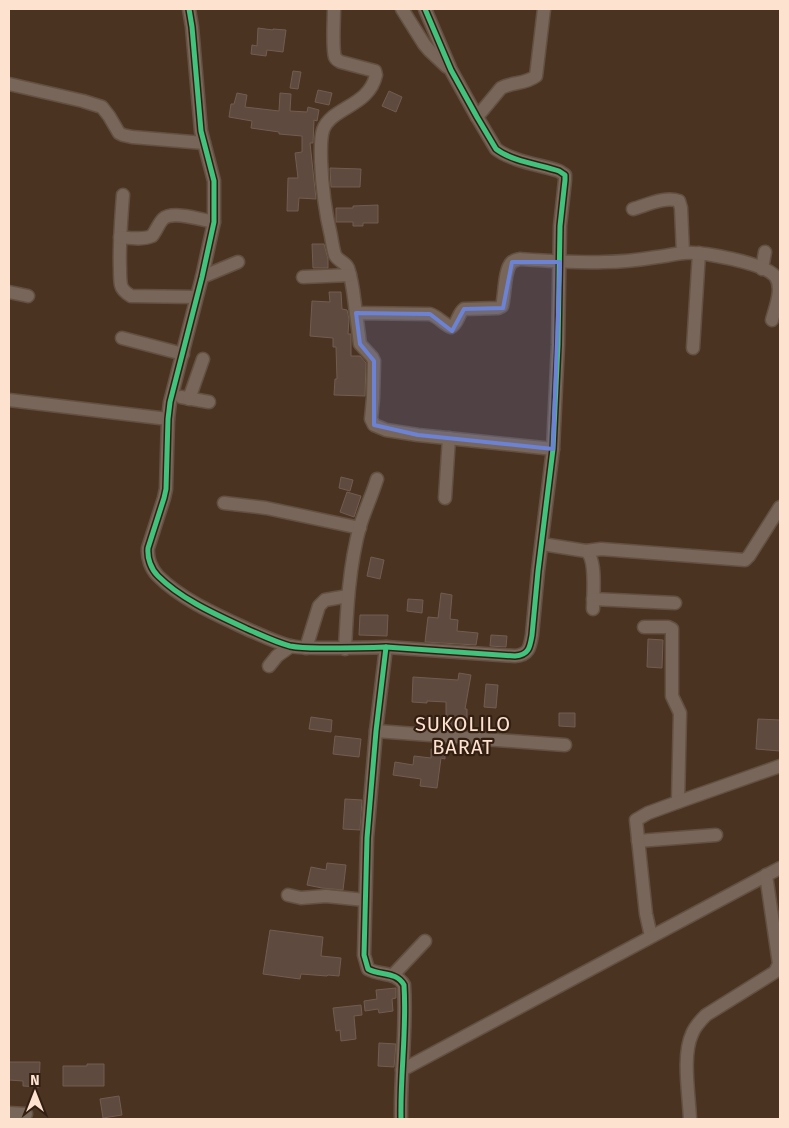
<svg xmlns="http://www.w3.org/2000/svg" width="789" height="1128" viewBox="0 0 789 1128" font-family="'Fira Sans',sans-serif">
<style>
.building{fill:#5f4a3f;stroke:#725c50}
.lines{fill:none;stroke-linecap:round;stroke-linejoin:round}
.minor-casing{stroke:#635041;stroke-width:15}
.minor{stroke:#776659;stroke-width:12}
.cycleway-casing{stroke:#331f12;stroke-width:8}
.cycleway{stroke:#40c37c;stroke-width:5}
.marked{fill:#6b82d5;fill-opacity:0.2;stroke:#6b82d5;stroke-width:4;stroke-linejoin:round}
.labels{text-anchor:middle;stroke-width:4.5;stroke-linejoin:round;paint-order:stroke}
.quarter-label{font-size:20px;letter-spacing:1px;fill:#fde2d0;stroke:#331f12}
</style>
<rect width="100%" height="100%" fill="#4a3320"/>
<g class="building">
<polygon points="258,28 273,30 273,29 286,30 283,52 267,50 266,56 251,54 252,45 257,46"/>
<polygon points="293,71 301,72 298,89 290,88"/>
<polygon points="318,90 332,93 329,105 315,102"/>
<polygon points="389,91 402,97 396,112 382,106"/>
<polygon points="237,93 247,95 245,107 279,111 280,93 291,94 290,111 307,112 308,107 319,110 317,121 314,120 313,143 310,143 316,199 299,198 298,211 287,211 288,178 298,178 295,153 302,152 302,136 279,134 279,132 251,128 252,121 229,117 231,104 234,104"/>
<polygon points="330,168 361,169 360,187 331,187"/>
<polygon points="378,205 378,223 363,223 363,226 353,226 353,222 336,222 336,208 353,208 353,206"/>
<polygon points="312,244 324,244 328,259 328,268 313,268"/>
<polygon points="329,292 341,292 342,309 347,310 349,319 348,334 351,334 351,356 360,356 366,363 365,396 334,395 335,379 337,379 336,347 333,347 333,338 310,336 312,301 330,302"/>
<polygon points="341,477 353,480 350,491 339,488"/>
<polygon points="347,492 361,496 354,517 340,512"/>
<polygon points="371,557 384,560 380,579 367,576"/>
<polygon points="441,593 452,595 450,619 458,620 457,631 478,633 476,645 425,642 428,617 438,618"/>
<polygon points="408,599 423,600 422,613 407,611"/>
<polygon points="360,615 388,615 387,636 359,635"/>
<polygon points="491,635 507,636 506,647 490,646"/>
<polygon points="648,639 663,640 662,668 647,667"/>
<polygon points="459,673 471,675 465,709 467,709 467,727 446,727 446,702 427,701 427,703 412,702 413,677 458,680"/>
<polygon points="486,684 498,685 496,708 484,707"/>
<polygon points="559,713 575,713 575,727 559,726"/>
<polygon points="311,717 332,720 331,732 309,729"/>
<polygon points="758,719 780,720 780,751 756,749"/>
<polygon points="335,736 361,739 359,757 333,754"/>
<polygon points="431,749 445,750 445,759 441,758 437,788 420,786 421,779 393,775 395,762 413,765 414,756 431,758"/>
<polygon points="345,799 362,800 360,830 343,829"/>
<polygon points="327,863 346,865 343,890 322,888 307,885 311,867 326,870"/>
<polygon points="270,930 323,937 321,956 341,958 339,976 328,975 327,976 301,974 300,979 263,974"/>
<polygon points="396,988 396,998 392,999 393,1011 379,1013 378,1009 365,1011 364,1001 377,999 376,990"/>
<polygon points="361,1005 362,1015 354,1016 356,1039 341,1041 340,1030 336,1031 333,1008"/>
<polygon points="379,1043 396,1044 394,1067 378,1066"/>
<polygon points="9,1062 40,1062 39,1087 23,1086 23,1081 9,1080"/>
<polygon points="87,1064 104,1064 104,1086 63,1086 63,1066 87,1066"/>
<polygon points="119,1096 122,1115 103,1118 100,1099"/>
</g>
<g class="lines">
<g class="minor-casing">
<g id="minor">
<path d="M189,9L192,27L201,131L214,181V222L202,277L170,402L168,419L166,489L164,498L148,548C147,558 151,569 158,576C182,600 217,615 247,629C261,635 275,642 290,646C300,648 310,648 320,648C342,648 364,648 386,647L376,731L367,838L364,955L368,969C380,976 396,971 404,985C407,1030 400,1074 401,1119"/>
<path d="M334,9C334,19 332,49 335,57C336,60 339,61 341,62L375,71L376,75C369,107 331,107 323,130C320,140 321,151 321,161C322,186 325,211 331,236C332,242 333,249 335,255C338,261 345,262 348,268C353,282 354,299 356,313"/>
<polyline points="402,9 424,44 430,51 447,67"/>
<polyline points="9,84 83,101 102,107 109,116 119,133 123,135 132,137 204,143"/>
<path d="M477,117L501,88C512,82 526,84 536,76L544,9"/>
<path d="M123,195C121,220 119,245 120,269C120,274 120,280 121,285C122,290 126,293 131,296L196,297"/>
<path d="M633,209C647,205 665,196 679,201L681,208L683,253"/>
<path d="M120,237C130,238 143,240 152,236C156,231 159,223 163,219C172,210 203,220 214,222"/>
<polyline points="762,269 765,252"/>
<polyline points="202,277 238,262"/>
<polyline points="303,277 350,275"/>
<polyline points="9,292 28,296"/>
<polyline points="122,338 183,354"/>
<polyline points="693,348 699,253"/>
<polyline points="181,397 209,402"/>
<polyline points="189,399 203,359"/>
<polyline points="9,400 168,419"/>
<path d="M553,449L418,435L386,430L374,425L371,419L373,398L374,361L372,357L360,344L356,313L430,314C439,317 443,324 451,327C458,324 458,313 464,309L498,308L502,306C505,295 504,269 512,262C515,260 516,260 520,259C548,261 575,263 604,262C622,262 639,260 657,257C666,256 674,254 683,253C701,251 764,263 775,276C784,288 775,308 772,320"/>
<polyline points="445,498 449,438"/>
<polyline points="224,503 266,508 360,528"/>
<path d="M542,544L586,551C597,559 593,596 593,609"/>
<polyline points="586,551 601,549 745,560 749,556 780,507"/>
<polyline points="593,599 675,603"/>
<polyline points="644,627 668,627 672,629 672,696 680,713 678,802"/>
<path d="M386,647L515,656C529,655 530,647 532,635L538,571L553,449L558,345L560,226L565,180V175L559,171C541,165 511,161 496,149L477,117L451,70L425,9"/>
<polyline points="306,648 319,606 325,600 348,596"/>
<path d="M345,649C347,608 349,566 360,526C365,510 372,495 377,479"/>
<polyline points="269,666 277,656 291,646"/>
<polyline points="376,731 565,745"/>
<polyline points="638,841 716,835"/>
<polyline points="288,895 301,898 326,896 365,900"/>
<polyline points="651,936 646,914 636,820 648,813 678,802 780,766"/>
<polyline points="393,975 425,941"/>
<polyline points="402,1070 780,868"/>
<polyline points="9,1113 26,1114"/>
<path d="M690,1119C689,1095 682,1055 692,1034C695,1026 701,1020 706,1015L775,972L779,964L766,875"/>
</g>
</g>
<use href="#minor" class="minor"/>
<g class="cycleway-casing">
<g id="cycleway">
<path d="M189,9L192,27L201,131L214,181V222L202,277L170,402L168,419L166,489L164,498L148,548C147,558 151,569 158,576C182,600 217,615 247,629C261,635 275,642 290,646C300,648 310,648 320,648C342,648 364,648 386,647L376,731L367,838L364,955L368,969C380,976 396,971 404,985C407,1030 400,1074 401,1119"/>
<path d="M386,647L515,656C529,655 530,647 532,635L538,571L553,449L558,345L560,226L565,180V175L559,171C541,165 511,161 496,149L477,117L451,70L425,9"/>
</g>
</g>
<use href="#cycleway" class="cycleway"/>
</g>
<path class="marked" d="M512,262H560L553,449L418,435L374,425V361L360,344L356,313L430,314L452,331L464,309L503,308Z"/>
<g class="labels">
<g class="quarter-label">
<text x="463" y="731">SUKOLILO<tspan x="463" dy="23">BARAT</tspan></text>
</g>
</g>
<rect width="789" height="1128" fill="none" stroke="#fde2d0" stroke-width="20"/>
<g transform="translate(35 1093)" stroke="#331f12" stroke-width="4" paint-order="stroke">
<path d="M0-4L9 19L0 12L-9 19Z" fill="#fde2d0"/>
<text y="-8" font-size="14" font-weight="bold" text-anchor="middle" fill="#fde2d0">N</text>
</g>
</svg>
